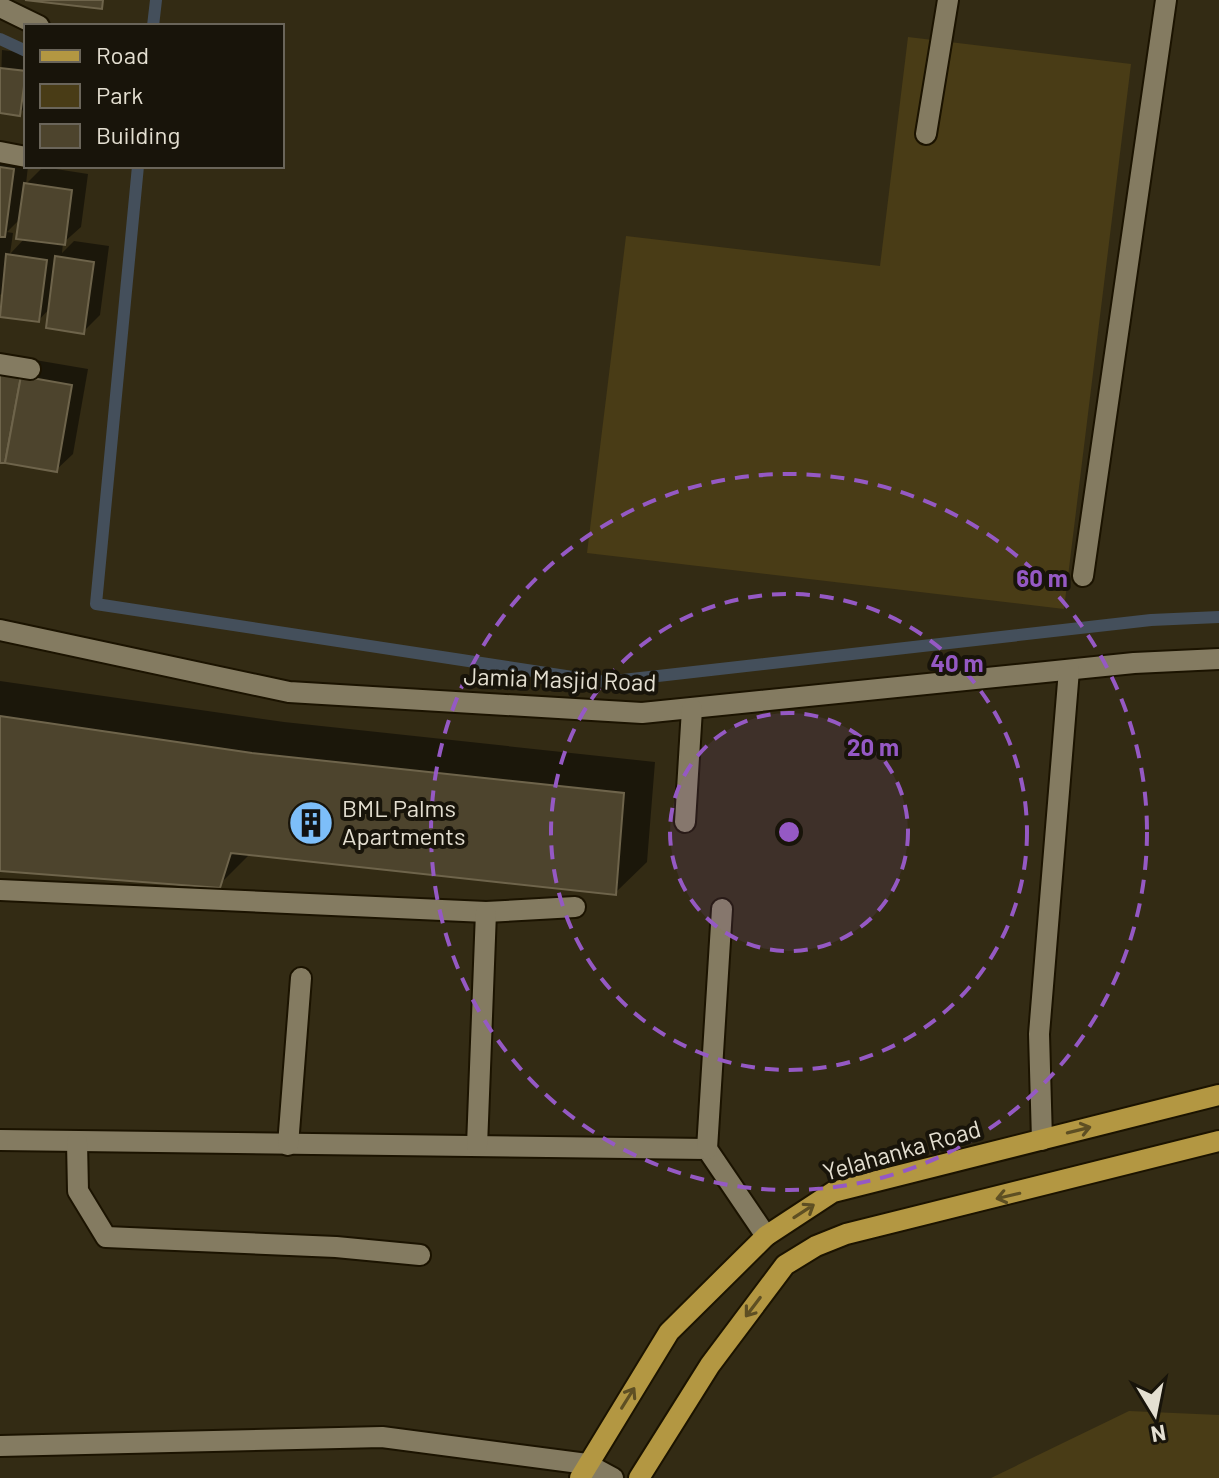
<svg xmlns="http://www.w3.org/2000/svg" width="1219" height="1478" viewBox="0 0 1219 1478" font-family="Barlow,sans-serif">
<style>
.green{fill:#493c16}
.shadow{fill:#0007;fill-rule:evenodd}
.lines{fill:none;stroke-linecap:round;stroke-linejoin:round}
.stream{stroke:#444f5b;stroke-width:12}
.building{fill:#4d442d;stroke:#6e644b;stroke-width:2}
.minor-casing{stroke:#1b1300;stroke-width:24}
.major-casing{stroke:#1b1300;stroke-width:24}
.minor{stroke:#847b61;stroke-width:20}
.major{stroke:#b39742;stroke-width:20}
.oneway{stroke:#5e4f23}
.ring{fill:none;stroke:#9559c4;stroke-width:4;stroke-dasharray:14 10}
.labels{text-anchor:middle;stroke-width:8;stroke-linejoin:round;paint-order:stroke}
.street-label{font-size:24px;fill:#e4dfd1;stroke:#18140a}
.poi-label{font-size:24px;fill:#e4dfd1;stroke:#18140a;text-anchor:start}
.centre{fill:#9559c4;stroke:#18140a;stroke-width:4}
.ring-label{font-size:24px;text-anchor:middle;font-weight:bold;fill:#9559c4;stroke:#18140a;stroke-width:8;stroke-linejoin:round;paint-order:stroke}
</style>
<rect width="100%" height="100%" fill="#332b14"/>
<g class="green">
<polygon points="908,37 1131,64 1064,609 587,553 626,236 880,266"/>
<polygon points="1129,1411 1219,1415 1219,1478 991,1478"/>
</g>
<g class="shadow">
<polygon points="2,50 26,53 26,107 19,114 0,111"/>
<path d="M0,149L28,166L26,184L43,167L88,174L81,227L63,243L62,253L74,241L109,246L100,315L83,332L50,308L39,320L0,314L3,292L0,295ZM21,218L25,238L10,254L13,233L7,232Z"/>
<polygon points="0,354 88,369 73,454 56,470 0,461"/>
<polygon points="0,681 284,722 655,762 647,862 615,893 251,853 219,885 0,869"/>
</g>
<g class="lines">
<g class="stream">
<polyline points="153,26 156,0"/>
<polyline points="0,39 26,51"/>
<polyline points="138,166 96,604 605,682 1151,620 1219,617"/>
</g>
</g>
<g class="building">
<polygon points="25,0 103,0 102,9"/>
<polygon points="0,68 26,71 20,116 0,113"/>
<polygon points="0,167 14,169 5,237 0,237"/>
<polygon points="24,183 72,190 65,245 16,239"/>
<polygon points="6,254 47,260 39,322 0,317"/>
<polygon points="55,256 94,262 84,334 46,328"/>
<polygon points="0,373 21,376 5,463 0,463"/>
<polygon points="21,376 72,385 57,472 5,463"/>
<polygon points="0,716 252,753 624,793 616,895 231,853 220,888 0,871"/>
</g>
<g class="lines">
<g class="minor-casing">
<g id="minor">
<polyline points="0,7 39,26"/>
<polyline points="926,134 948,0"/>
<polyline points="0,152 26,157"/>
<polyline points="0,364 30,369"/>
<polyline points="1083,576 1166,0"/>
<polyline points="0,630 289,692 642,713 1134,663 1219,659"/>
<polyline points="685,822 692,709"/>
<polyline points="0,890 486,912 575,907"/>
<polyline points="0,1140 707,1149 766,1236"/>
<polyline points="1042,1140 1039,1034 1069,670"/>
<polyline points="77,1142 78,1191 106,1237 336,1247 420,1255"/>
<polyline points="288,1145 301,978"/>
<polyline points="477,1146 486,912"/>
<polyline points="707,1149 722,909"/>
<polyline points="0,1446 382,1437 587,1464 613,1478"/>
</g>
</g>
<g class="major-casing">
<g id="major">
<polyline points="580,1478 669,1332 766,1236 833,1192 1219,1095"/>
<polyline points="639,1478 710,1365 785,1265 816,1246 846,1234 1219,1141"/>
</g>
</g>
<use href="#minor" class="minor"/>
<use href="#major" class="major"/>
</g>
<defs><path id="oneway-shaft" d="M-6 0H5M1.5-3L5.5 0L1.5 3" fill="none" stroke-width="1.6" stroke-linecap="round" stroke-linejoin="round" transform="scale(2)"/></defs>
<g class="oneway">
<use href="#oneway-shaft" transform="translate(1079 1130) rotate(-14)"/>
<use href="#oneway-shaft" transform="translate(1008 1196) rotate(167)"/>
<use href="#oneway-shaft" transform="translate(804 1211) rotate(-33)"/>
<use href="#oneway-shaft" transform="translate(753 1307) rotate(127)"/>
<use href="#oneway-shaft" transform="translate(628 1398) rotate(-58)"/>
</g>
<circle cx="789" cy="832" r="119" fill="#9559c4" fill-opacity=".12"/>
<g class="ring">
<circle cx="789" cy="832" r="119"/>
<circle cx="789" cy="832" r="238"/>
<circle cx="789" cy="832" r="358"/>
</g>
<defs>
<g id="building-disc" transform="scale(2.3)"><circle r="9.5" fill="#7dbef9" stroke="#18140a"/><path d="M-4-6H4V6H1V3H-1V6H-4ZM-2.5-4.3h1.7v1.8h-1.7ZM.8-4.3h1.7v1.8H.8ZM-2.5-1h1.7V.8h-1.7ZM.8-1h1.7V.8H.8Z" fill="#111"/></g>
</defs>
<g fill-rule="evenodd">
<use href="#building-disc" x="311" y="823"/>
</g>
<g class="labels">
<g class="street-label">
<text transform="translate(560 680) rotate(2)" y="8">Jamia Masjid Road</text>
<text transform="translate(902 1151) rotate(-16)" y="8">Yelahanka Road</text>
</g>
<g class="poi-label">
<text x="342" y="817">BML Palms<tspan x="342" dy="28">Apartments</tspan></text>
</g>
</g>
<circle cx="789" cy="832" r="12" class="centre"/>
<g class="ring-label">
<text x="1042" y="587">60 m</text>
<text x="957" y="672">40 m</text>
<text x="873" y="756">20 m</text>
</g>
<rect x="24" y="24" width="260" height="144" fill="#18140a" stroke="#6a655a" stroke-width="2"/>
<rect x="40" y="50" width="40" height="12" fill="#b39742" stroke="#6a655a" stroke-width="2"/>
<text x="96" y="64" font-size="24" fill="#e4dfd1">Road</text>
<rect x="40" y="84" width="40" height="24" fill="#493c16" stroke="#6a655a" stroke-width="2"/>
<text x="96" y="104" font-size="24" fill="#e4dfd1">Park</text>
<rect x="40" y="124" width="40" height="24" fill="#4d442d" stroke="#6a655a" stroke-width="2"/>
<text x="96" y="144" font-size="24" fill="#e4dfd1">Building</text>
<g transform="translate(1155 1414) rotate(170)" stroke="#18140a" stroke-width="6" paint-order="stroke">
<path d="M0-6L14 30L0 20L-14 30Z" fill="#e4dfd1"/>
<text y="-12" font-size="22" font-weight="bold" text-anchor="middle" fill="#e4dfd1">N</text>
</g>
</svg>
